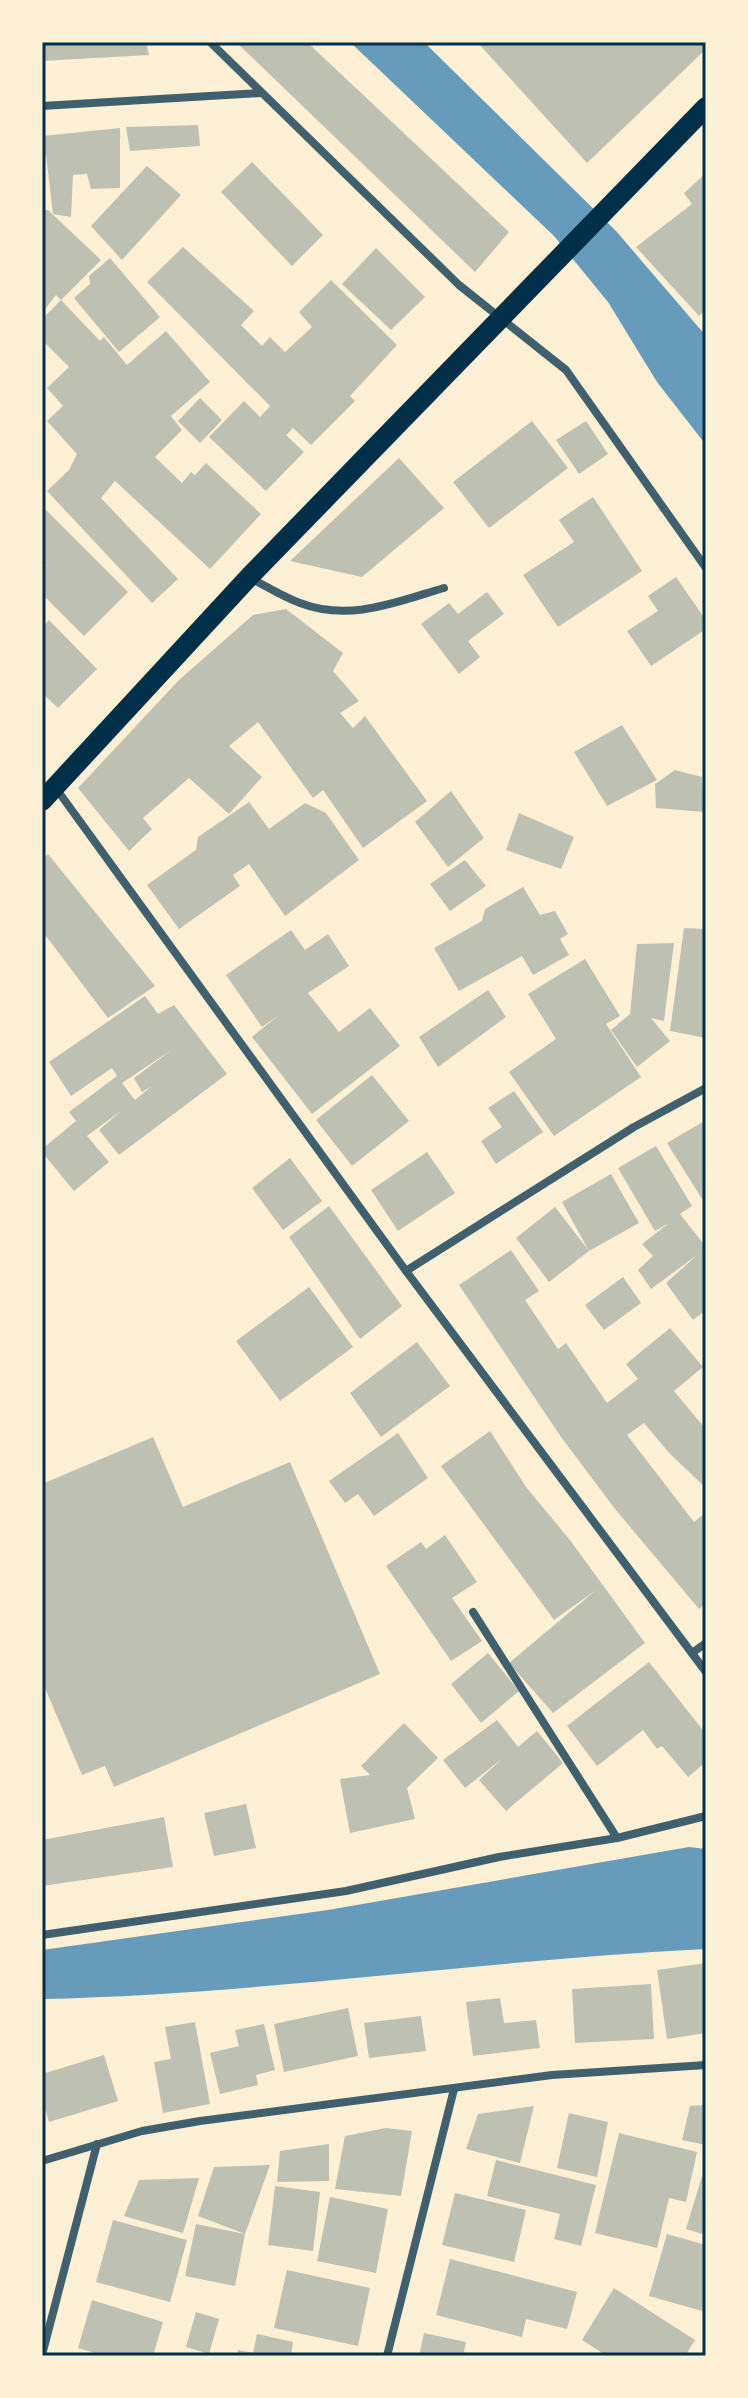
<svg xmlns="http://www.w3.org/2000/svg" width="748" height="2398" viewBox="0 0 748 2398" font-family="Lato,sans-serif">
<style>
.water{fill:#669bbc}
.building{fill:#bec0b2;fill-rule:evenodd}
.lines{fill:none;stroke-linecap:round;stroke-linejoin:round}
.minor{stroke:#3f606c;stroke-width:8}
.primary{stroke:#003049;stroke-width:20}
.neatline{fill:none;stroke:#003049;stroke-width:3}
</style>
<rect width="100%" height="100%" fill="#fdf0d5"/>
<g class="water">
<polygon points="350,42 424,42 616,231 706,336 706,445 657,382 608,302 554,236"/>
<path d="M689,1847L706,1849V1949C484,1960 264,1994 42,1999V1950L328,1910Z"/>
</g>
<g class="building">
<polygon points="42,42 146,42 149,55 42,61"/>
<polygon points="236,42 307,42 509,232 475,272"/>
<polygon points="477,42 706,42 706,49 587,163"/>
<polygon points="198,125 200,146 130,151 126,127"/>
<polygon points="120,128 120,188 91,189 87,174 73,175 71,217 53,214 46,155 42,155 42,136"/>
<polygon points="252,162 323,235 292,266 221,192"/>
<polygon points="147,166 181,195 122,260 91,226"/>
<polygon points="706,173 706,310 699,316 636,247 692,204 684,193"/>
<polygon points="42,210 48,210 101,260 61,300 56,295 42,313"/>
<polygon points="183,247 254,311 241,325 262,346 270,337 285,352 312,327 299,312 331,280 397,345 350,396 355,401 311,445 293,428 286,435 304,452 266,491 209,437 244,401 260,417 270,406 147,282"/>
<polygon points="376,248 425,297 391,330 342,284"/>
<polygon points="110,258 160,317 119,352 74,298 90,284 89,276"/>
<polygon points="61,300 100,341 104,337 127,365 166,331 210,382 171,416 182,430 155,457 182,483 191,472 195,475 206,463 261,514 210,569 115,481 101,498 178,579 152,603 47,491 69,470 77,454 47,421 63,406 47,388 69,367 42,340 42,319"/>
<polygon points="200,398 222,420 200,443 178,421"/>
<polygon points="532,421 568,468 489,528 453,482"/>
<polygon points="586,421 608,454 579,474 556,440"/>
<polygon points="399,458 444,508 362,577 290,561"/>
<polygon points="593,497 642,571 558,627 523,575 574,542 559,520"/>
<polygon points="42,506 128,592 84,636 42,594 42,569 46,565 42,561"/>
<polygon points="676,577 703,616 703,631 651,666 627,631 658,611 648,596"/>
<polygon points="487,592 504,614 468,641 480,657 459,674 421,624 449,603 458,614"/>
<polygon points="286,609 343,653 333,671 359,701 340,713 353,728 365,716 427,801 363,848 323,790 313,798 258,722 229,746 262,777 229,814 189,778 143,818 152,829 129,851 78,788 179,680 253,615"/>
<polygon points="49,620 97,669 58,708 42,693 42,628"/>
<polygon points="622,725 657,780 607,806 574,752"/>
<polygon points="675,770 702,777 704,812 656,808 655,784"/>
<polygon points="451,791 484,838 448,867 415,822"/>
<polygon points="249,802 269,829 305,803 326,813 359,860 285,916 249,864 233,875 240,886 179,929 147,885 196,850 198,837"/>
<polygon points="519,813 574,837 561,869 506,850"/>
<polygon points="48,854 155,986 108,1018 46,936 42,939 42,860"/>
<polygon points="465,860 486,886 450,911 430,884"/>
<polygon points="523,887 540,915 555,911 568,934 560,939 569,955 533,975 522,956 459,991 434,948 482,921 485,909"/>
<polygon points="684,928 706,929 706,1038 670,1031"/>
<polygon points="291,930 305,950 328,934 349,966 308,993 339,1032 370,1008 400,1046 312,1114 252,1037 279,1015 262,1027 226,975"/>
<polygon points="674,943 664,1021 651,1018 670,1041 637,1067 611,1030 630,1014 637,944"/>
<polygon points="585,959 620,1016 606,1024 641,1077 554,1136 509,1072 556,1039 528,994"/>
<polygon points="488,990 506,1017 438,1067 419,1037"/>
<path d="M145,996L158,1014L174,1005L227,1074L119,1155L99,1130L122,1110L87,1136L109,1162L74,1191L42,1152V1149L76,1121L69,1112L117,1076L112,1068L71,1096L49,1062ZM173,1049L134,1078L142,1092L152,1086L135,1100L122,1083Z"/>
<polygon points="372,1075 409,1121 352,1166 316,1120"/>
<polygon points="514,1091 543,1132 496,1164 481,1141 502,1127 488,1108"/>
<polygon points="706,1120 706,1196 702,1199 667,1143"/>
<polygon points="656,1146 692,1206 680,1214 706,1247 706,1310 693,1320 666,1283 697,1255 651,1289 638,1270 653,1256 642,1244 669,1223 655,1231 618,1168"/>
<polygon points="427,1152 455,1193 398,1231 371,1190"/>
<polygon points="290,1158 322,1201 283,1230 252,1188"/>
<polygon points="611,1174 639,1223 589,1251 549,1282 516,1238 555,1207 589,1251 562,1202"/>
<polygon points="329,1206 402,1306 360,1339 289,1237"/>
<polygon points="511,1250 539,1291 525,1300 558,1349 566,1343 607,1403 638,1379 626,1364 670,1328 703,1367 674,1391 703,1426 706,1422 706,1488 670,1454 644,1423 627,1435 694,1522 706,1512 706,1603 699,1609 615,1509 561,1437 459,1285"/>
<polygon points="623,1277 641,1303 604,1330 585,1305"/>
<polygon points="309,1287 353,1347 280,1401 236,1341"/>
<polygon points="417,1342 450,1386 381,1437 350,1393"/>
<polygon points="490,1431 526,1487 570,1540 645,1643 553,1713 509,1663 596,1590 554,1620 441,1466"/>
<polygon points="398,1433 428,1478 374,1516 358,1494 345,1503 329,1481"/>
<polygon points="153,1437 183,1507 290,1462 380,1674 114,1787 105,1766 82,1775 42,1681 42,1484"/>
<polygon points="445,1535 477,1582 452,1598 482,1641 451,1661 386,1566 421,1542 426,1549"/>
<polygon points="488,1653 519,1691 481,1723 451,1684"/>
<polygon points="649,1662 706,1734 706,1762 688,1777 662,1746 657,1749 643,1730 597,1766 567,1726"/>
<polygon points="497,1720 518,1747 537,1731 563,1763 506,1811 479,1780 503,1758 465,1788 443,1760"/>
<polygon points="404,1723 438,1758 407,1788 415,1819 350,1833 340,1779 370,1775 361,1766"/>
<polygon points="246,1804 256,1848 214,1856 204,1813"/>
<polygon points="164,1817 173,1867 42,1886 42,1840"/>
<polygon points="706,1963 706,2033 667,2039 657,1970"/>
<polygon points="651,1984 654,2039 575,2043 572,1989"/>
<polygon points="500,1998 504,2023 536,2020 540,2048 473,2056 466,2002"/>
<polygon points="348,2008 358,2056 284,2072 274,2024"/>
<polygon points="421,2016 426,2051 369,2058 364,2023"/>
<polygon points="195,2022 210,2104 163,2113 154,2062 171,2059 165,2027"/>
<polygon points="264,2024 275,2070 256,2075 258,2085 220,2094 210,2053 239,2046 235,2030"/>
<polygon points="104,2055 118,2101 49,2122 42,2098 42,2074"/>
<polygon points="706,2105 706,2145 682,2140 690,2106"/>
<polygon points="534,2106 520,2163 466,2149 478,2114"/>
<polygon points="569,2113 608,2122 597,2177 557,2168"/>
<polygon points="386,2128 412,2131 401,2196 335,2189 345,2136"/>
<polygon points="619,2133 697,2152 686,2202 669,2198 657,2248 595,2233"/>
<polygon points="329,2144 329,2181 277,2182 280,2151"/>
<polygon points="496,2160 596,2185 581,2246 554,2239 560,2214 487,2196"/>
<polygon points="270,2165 245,2234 198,2216 214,2167"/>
<polygon points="702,2176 706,2178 706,2235 686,2229"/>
<polygon points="199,2178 183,2233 124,2216 139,2180"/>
<polygon points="275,2186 320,2192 313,2251 268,2245"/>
<polygon points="455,2193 526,2210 514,2262 442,2245"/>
<polygon points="330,2197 388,2209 376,2273 317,2261"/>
<polygon points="113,2220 187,2240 170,2302 96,2282"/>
<polygon points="196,2224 245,2234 235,2286 185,2276"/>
<polygon points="667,2234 706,2245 706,2312 649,2296"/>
<polygon points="450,2259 577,2292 567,2329 526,2319 522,2337 436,2315"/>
<polygon points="287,2270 370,2288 358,2346 274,2328"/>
<polygon points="614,2288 695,2340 685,2356 607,2356 582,2340"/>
<polygon points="92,2300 163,2322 153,2356 105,2356 78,2348"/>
<polygon points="196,2312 219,2319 209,2354 186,2347"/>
<polygon points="424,2333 466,2342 464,2352 476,2356 419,2356"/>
<polygon points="257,2334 293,2342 291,2356 237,2356 238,2350 253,2353"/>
</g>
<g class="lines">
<g class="minor">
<polyline points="210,42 459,285 566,370 706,568"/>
<polyline points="42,106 261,93"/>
<path d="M250,578C266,586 283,597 300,603C350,622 396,602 444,588"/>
<polyline points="55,787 406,1271 706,1672"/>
<polyline points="406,1271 634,1127 706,1088"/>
<polyline points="473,1612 617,1838"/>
<polyline points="692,1653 706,1643"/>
<polyline points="42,1935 346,1891 499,1857 617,1838 706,1816"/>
<polyline points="42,2161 142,2131 200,2121 552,2075 706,2065"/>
<polyline points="42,2355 97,2144"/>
<polyline points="387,2356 454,2089"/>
</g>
<polyline class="primary" points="42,801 249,577 706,107"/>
</g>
<rect width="748" height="2398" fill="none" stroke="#fdf0d5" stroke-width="88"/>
<rect x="44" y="44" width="660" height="2310" class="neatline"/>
</svg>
